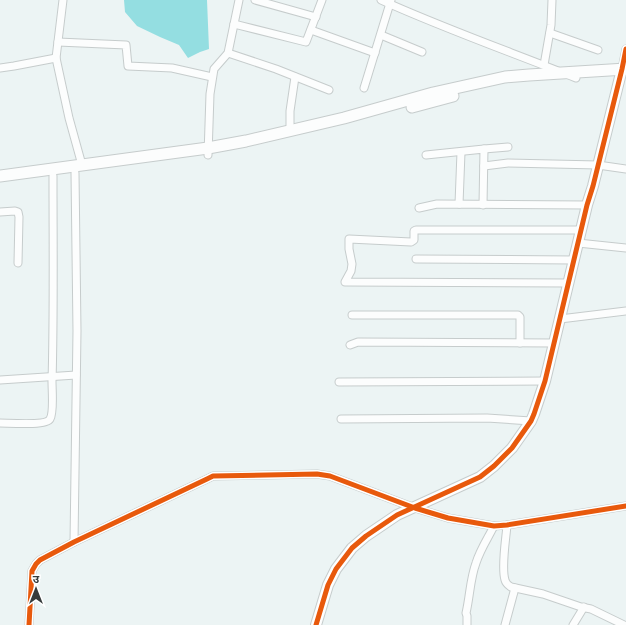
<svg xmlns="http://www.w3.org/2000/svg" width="626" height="625" viewBox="0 0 626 625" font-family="Barlow,'Noto Sans Devanagari',sans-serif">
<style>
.water{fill:#94dee1}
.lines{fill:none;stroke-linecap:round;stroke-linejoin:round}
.street-casing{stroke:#c6cccc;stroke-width:9}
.secondary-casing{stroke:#c6cccc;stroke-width:12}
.primary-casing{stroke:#c6cccc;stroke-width:13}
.street{stroke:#fcfdfd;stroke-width:7}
.secondary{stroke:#fcfdfd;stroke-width:10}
.primary{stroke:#fcfdfd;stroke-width:11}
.cycleway-casing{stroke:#fff;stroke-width:8}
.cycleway{stroke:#e8590c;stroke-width:5}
</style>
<rect width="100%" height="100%" fill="#ecf4f4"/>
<polygon class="water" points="124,0 207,0 209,49 200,52 188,58 179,45 160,37 137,26 125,12"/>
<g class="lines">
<g class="street-casing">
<g id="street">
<polyline points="63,0 56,58 69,118 82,165"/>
<polyline points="255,0 316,17"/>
<path d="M381,0C445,29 511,52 576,78"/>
<polyline points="234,24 306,42 322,0"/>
<polyline points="311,30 375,53"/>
<polyline points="550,33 598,50"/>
<polyline points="381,35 422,52"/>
<polyline points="58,42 126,45 128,66 172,68 212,77"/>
<polyline points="228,53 276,69 329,90"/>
<polyline points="544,65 551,25 552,0"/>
<polyline points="0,68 14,66 56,58"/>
<polyline points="622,69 626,49"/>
<polyline points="364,88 391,0"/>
<polyline points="290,131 290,111 295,77"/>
<polyline points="484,149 508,147"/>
<polyline points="208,155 210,94 214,69 228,53 239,0"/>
<polyline points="426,155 484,149 483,205"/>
<polyline points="484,166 508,163 598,165 626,169"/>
<polyline points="459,204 461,152"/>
<polyline points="419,208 437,204 587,205"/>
<polyline points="0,212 15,211 18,212 19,217 18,263"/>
<polyline points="578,243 626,248"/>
<polyline points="416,259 574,260"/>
<polyline points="568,283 345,282 351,271 352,264 349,249 349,239 411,242 414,240 414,231 416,230 581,230"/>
<polyline points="352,315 518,315 520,317 520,343"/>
<polyline points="560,319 626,311"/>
<polyline points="350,345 358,342 554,343"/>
<polyline points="0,380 76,375"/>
<polyline points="339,382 545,381"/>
<polyline points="341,419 487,418 531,421"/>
<path d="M0,423C9,423 46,426 50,419C54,413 52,390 52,382C54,313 53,244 53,176"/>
<path d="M507,525C506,539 501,567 505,580C506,584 508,585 511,587L543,594L581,607L591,609L624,625"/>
<polyline points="74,542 77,331 75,173"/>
<polyline points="29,625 32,571 36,564 40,560 74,542 207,479 213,476 317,474 330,476 415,508 448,518 494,526 507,525 626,506"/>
<path d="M467,625V616L466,613C470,596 470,579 476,563C480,550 488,538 494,526"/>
<polyline points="505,625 515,588"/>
<polyline points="573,625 584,607"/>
</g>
</g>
<g class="secondary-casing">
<polyline id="secondary" points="316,625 328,585 336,569 352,548 366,536 397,515 480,477 494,466 512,448 531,421 534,414 545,381 587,205 593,186 622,69"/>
</g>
<g class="primary-casing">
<g id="primary">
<polyline points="412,107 453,96"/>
<polyline points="0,176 208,148 246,141 344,118 433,93 505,77 529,75 626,69"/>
</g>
</g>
<use href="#street" class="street"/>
<use href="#secondary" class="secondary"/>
<use href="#primary" class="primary"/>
<g class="cycleway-casing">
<g id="cycleway">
<polyline points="29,625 32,571 36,564 40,560 74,542 207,479 213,476 317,474 330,476 415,508 448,518 494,526 507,525 626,506"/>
<polyline points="316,625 328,585 336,569 352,548 366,536 397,515 480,477 494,466 512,448 531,421 534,414 545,381 587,205 593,186 622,69 626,49"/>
</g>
</g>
<use href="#cycleway" class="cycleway"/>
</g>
<g transform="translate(36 589)" stroke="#ffffff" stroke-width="3" paint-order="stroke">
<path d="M0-3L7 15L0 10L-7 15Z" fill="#363b3b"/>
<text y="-6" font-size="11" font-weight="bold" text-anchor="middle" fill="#363b3b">उ</text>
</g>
</svg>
